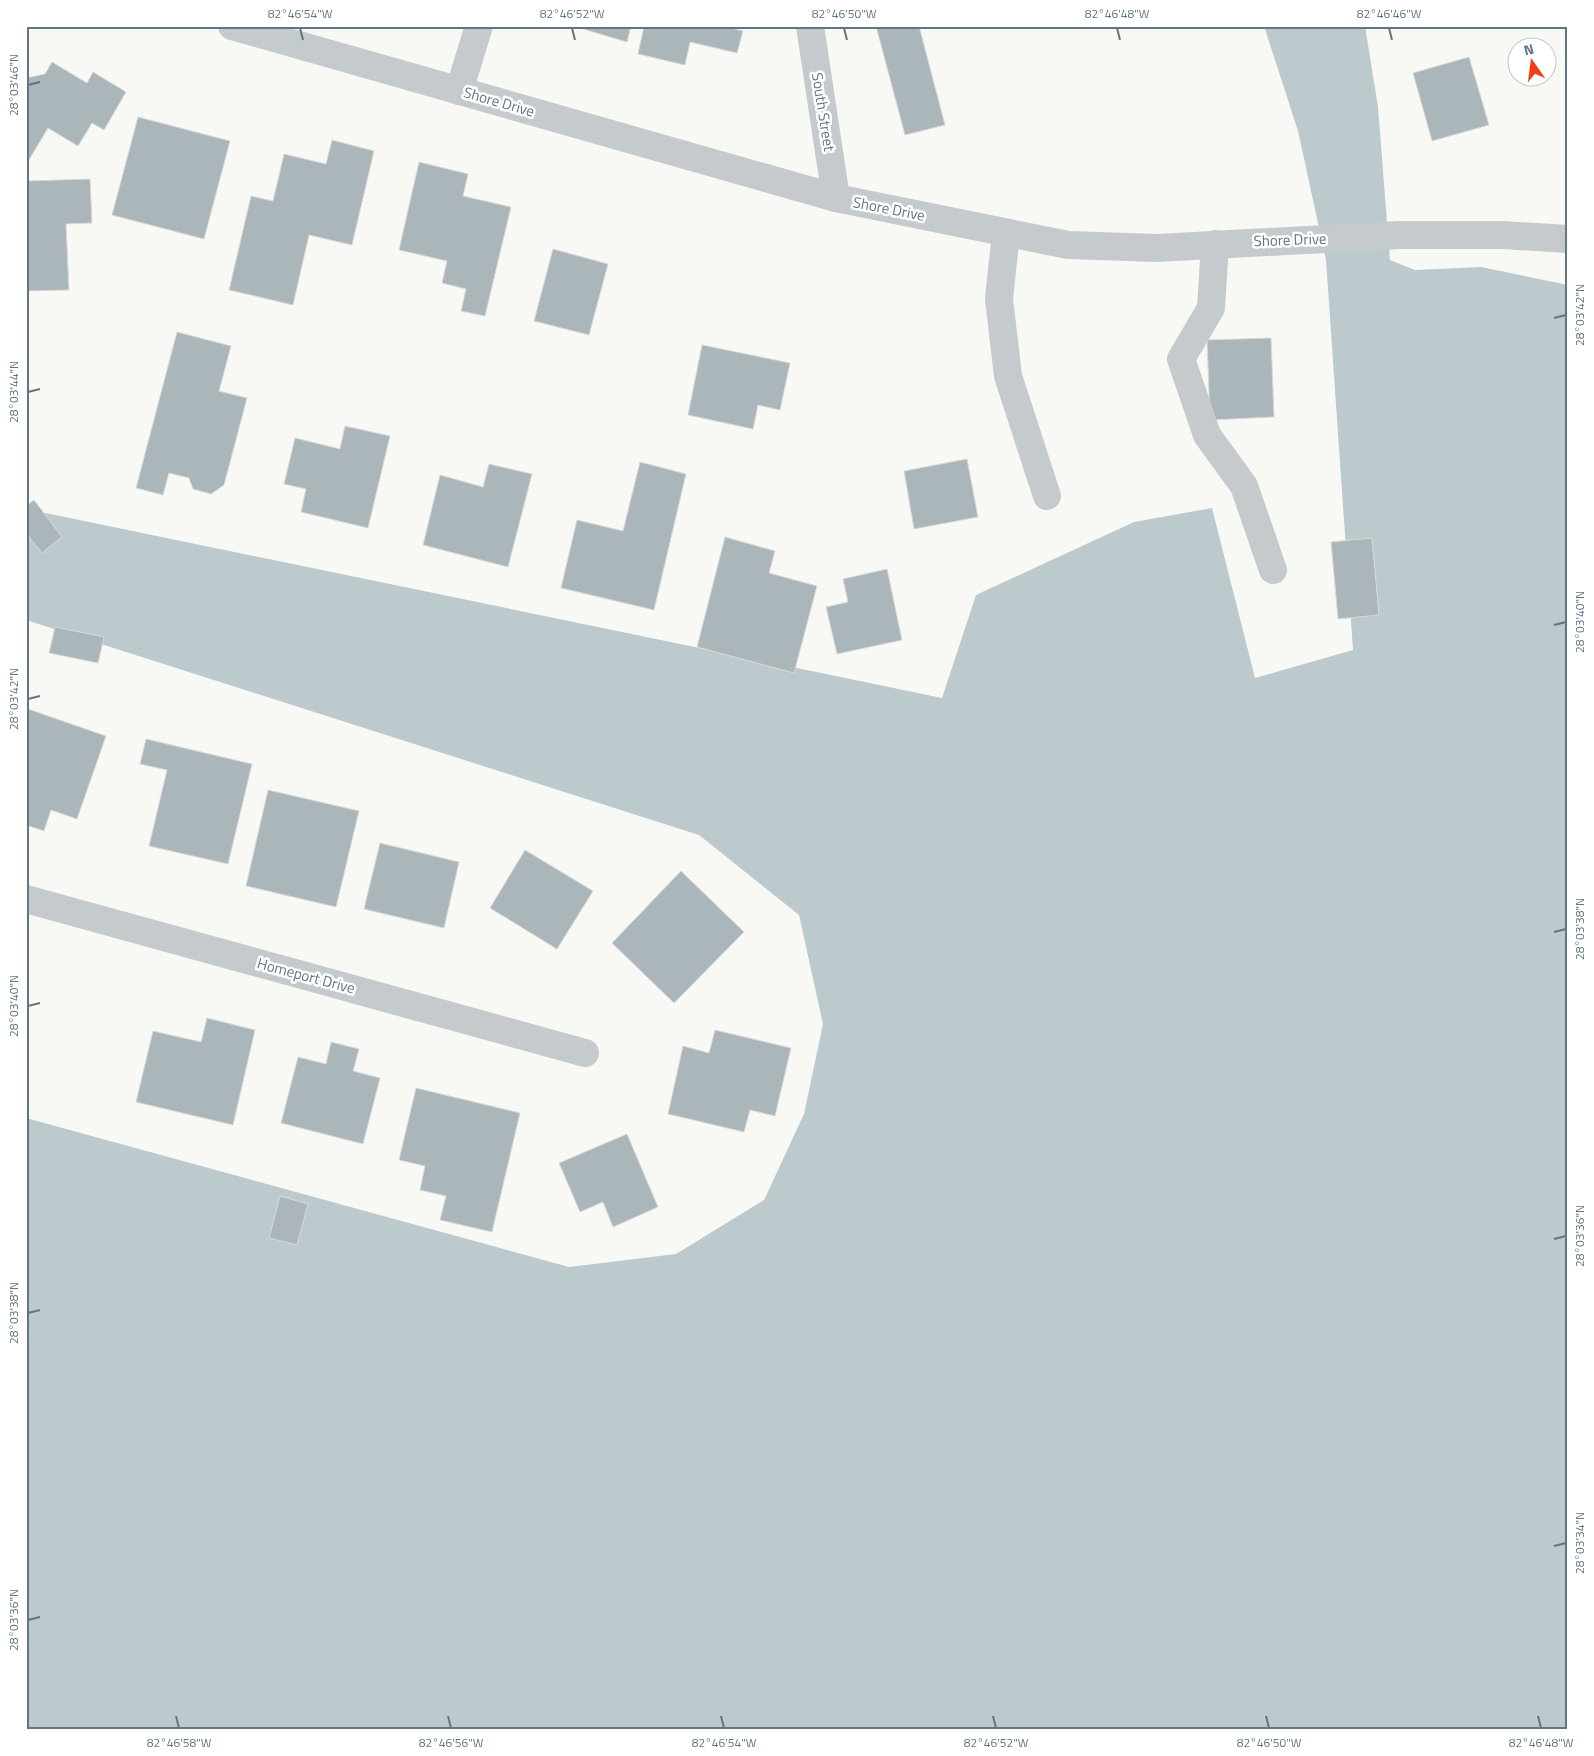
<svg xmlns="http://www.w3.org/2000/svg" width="1594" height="1756" viewBox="0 0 1594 1756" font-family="'Titillium Web',sans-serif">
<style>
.water{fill:#bccace}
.building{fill:#abb6bb;stroke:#dad9d7}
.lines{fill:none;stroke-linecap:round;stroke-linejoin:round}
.minor{stroke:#c5cacd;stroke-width:28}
.ticks{fill:none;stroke:#607683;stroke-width:2}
.labels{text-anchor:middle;stroke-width:5;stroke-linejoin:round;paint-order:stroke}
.street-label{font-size:15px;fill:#607683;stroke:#fff}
.neatline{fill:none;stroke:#607683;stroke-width:2}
.ticks-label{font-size:12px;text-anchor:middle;fill:#607683}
</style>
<rect width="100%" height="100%" fill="#f8f8f5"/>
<polygon class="water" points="1264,26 1365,26 1378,107 1390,260 1415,270 1481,267 1568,285 1568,1730 26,1730 26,1118 569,1267 676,1254 764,1200 804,1114 823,1024 799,915 699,835 26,620 26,509 942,698 976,595 1134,522 1212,508 1255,678 1353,650 1326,260 1298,131"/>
<g class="building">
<polygon points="573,26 631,26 627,42"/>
<polygon points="644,26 723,26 743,31 737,53 690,42 685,65 638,54"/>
<polygon points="876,26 919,26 945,125 905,135"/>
<polygon points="1469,57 1489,125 1432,141 1413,73"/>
<polygon points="52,62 87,83 93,72 126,92 104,130 92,123 78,146 48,128 27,163 26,78 45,74"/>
<polygon points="138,117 230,141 204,239 112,215"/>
<polygon points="332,140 374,151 352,245 309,235 293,305 229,290 251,196 273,201 284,154 326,164"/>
<polygon points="419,162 468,174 463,196 511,207 485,316 461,311 466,289 442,283 447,261 399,250"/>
<polygon points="90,179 92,223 66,224 69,290 26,291 26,181"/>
<polygon points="553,249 608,264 589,335 534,321"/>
<polygon points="177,332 231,346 219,391 247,398 224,485 211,494 193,489 189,478 169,473 163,495 136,488"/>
<polygon points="1271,338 1274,417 1210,420 1207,340"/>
<polygon points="702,345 790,363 780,410 758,405 753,429 688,415"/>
<polygon points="345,426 390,436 368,528 301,512 306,489 284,484 295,438 340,449"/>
<polygon points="967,459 978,517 914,529 904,471"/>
<polygon points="640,462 686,474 654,610 561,588 577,520 623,531"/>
<polygon points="489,464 532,474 508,567 423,545 440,475 483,487"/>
<polygon points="34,500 62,537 42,553 26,533 26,506"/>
<polygon points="725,537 775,551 769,573 817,586 794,673 697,647"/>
<polygon points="1372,538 1379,615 1338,619 1331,542"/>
<polygon points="887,569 902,640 837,654 826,607 848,602 843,579"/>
<polygon points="55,627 104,637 98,663 49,653"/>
<polygon points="28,709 106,736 77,819 51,810 44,831 26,825"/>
<polygon points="146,739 252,764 228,864 149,846 167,770 140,764"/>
<polygon points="268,790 359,811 336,907 246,886"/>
<polygon points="380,843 459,862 444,928 364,909"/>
<polygon points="525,850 593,891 557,949 490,908"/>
<polygon points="681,871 744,932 674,1003 612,943"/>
<polygon points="207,1018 255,1030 233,1125 136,1102 153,1031 201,1042"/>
<polygon points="715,1030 791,1048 775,1116 750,1110 744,1132 668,1114 683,1046 709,1053"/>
<polygon points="331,1042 359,1049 353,1071 380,1078 363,1144 281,1123 298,1057 326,1064"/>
<polygon points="416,1088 520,1113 492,1232 440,1220 446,1196 420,1190 425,1166 399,1160"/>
<polygon points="627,1134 658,1207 613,1227 603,1202 580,1212 559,1163"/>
<polygon points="280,1196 308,1204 297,1245 269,1238"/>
</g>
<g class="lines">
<g class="minor">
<polyline points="232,26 836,198 1068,245 1157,248 1400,235 1503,235 1568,239"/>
<polyline points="810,26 836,198"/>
<polyline points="459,91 479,26"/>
<polyline points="1006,233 999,299 1008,376 1047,496"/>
<polyline points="1215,244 1211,308 1181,359 1207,435 1244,486 1273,570"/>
<polyline points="26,899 585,1053"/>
</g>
</g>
<path class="ticks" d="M300,28L303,40M572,28L575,40M844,28L847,40M1117,28L1120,40M1389,28L1392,40M28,85L40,82M1554,318L1566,315M28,392L40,389M1554,625L1566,622M28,699L40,696M1554,932L1566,929M28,1006L40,1003M1554,1239L1566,1236M28,1313L40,1310M1554,1546L1566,1543M28,1620L40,1617M176,1716L179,1728M448,1716L451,1728M721,1716L724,1728M993,1716L996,1728M1266,1716L1269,1728M1538,1716L1541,1728"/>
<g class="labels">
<g class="street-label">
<text transform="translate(499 102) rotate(16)" y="5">Shore Drive</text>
<text transform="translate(823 112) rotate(81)" y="5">South Street</text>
<text transform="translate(889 209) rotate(11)" y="5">Shore Drive</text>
<text transform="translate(1290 240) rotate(-2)" y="5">Shore Drive</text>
<text transform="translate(306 976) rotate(15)" y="5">Homeport Drive</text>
</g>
</g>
<rect width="1594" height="1756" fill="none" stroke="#ffffff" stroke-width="55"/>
<g transform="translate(1532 62) rotate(346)"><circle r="24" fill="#ffffff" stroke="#bfc8cd"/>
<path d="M0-4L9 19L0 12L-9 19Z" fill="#f33e19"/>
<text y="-8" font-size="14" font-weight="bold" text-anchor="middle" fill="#607683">N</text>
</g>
<rect x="28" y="28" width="1538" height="1700" class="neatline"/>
<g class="ticks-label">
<text x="300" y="18">82°46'54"W</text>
<text x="572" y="18">82°46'52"W</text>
<text x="844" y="18">82°46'50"W</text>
<text x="1117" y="18">82°46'48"W</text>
<text x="1389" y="18">82°46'46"W</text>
<text transform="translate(14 85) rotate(-90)" y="4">28°03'46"N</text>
<text transform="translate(1580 315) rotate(-90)" y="4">28°03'42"N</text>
<text transform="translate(14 392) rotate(-90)" y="4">28°03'44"N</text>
<text transform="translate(1580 622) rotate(-90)" y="4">28°03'40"N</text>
<text transform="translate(14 699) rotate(-90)" y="4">28°03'42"N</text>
<text transform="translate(1580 929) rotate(-90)" y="4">28°03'38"N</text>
<text transform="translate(14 1006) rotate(-90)" y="4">28°03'40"N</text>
<text transform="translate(1580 1236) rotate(-90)" y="4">28°03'36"N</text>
<text transform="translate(14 1313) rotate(-90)" y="4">28°03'38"N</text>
<text transform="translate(1580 1543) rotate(-90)" y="4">28°03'34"N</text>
<text transform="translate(14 1620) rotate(-90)" y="4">28°03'36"N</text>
<text x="179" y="1747">82°46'58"W</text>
<text x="451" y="1747">82°46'56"W</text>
<text x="724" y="1747">82°46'54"W</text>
<text x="996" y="1747">82°46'52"W</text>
<text x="1269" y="1747">82°46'50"W</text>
<text x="1541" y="1747">82°46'48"W</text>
</g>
</svg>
